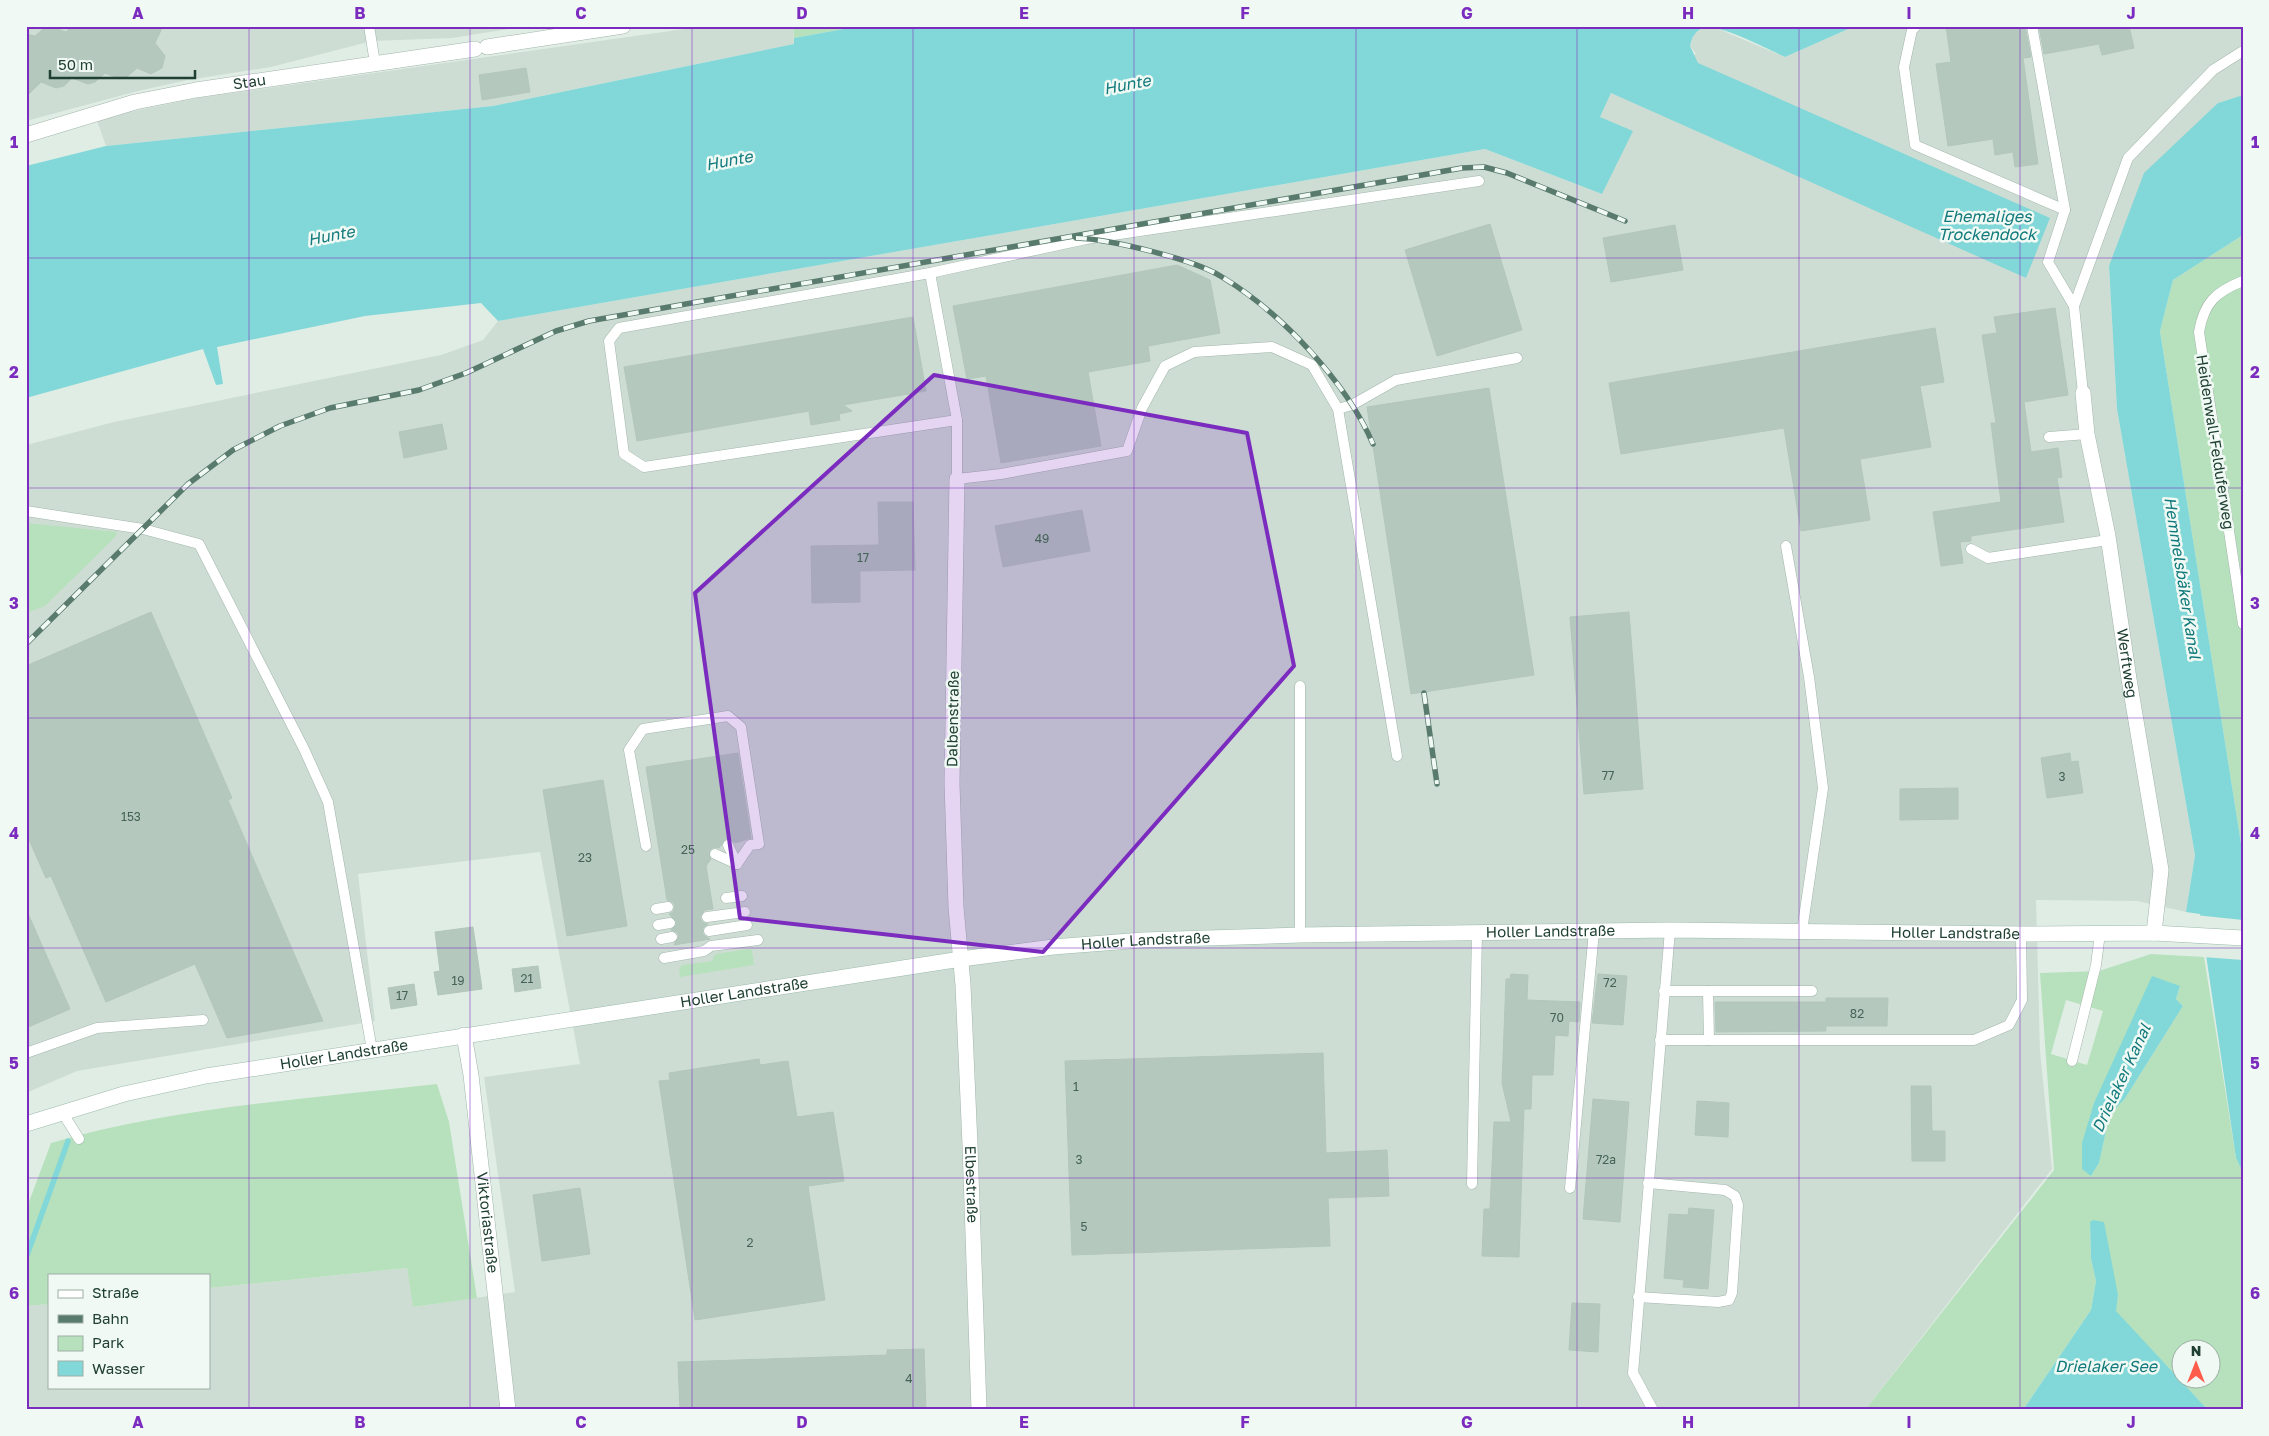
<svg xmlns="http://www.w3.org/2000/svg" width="2269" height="1436" viewBox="0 0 2269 1436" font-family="'Golos Text',sans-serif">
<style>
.built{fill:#ceddd4}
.green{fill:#b7e1bc;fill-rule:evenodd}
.water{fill:#82d8d8}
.pier{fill:#e0ede5}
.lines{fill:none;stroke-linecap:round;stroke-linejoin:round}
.stream{stroke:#82d8d8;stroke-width:5.5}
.building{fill:#b5c8be;stroke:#b2c7bb}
.service-casing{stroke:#a2b6ac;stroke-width:11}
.minor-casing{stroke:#a2b6ac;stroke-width:16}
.secondary-casing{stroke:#9dbaac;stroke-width:16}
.service{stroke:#fff;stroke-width:10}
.minor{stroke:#fff;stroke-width:15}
.secondary{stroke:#fff;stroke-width:15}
.rail-casing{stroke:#597b6d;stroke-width:5.5}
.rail{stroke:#f1f9f4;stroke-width:4;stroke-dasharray:11;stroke-linecap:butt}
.marked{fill:#7b2cbf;fill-opacity:0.2;stroke:#7b2cbf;stroke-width:4;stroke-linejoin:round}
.grid{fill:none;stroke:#7b2cbf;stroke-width:1;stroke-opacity:0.55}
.labels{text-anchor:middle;stroke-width:5;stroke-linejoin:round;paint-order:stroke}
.number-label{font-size:12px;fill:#446255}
.street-label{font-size:15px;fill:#1f4032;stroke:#f1f9f4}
.water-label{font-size:16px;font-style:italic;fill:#127a7c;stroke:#f1f9f4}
.neatline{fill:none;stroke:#7b2cbf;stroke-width:2}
.grid-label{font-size:16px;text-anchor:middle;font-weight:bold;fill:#7b2cbf}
</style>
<rect width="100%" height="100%" fill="#e0ede5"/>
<g class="built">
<polygon points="26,26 527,26 452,38 372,41 271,67 188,80 138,91 26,121"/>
<polygon points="705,26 793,26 794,44 493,106 106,146 97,121 119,114 197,98"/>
<polygon points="1855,26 2243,26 2243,95 2218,103 2109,266 2117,409 2195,855 2186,912 2137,901 2036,900 2040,1051 2052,1169 1865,1410 26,1410 26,1306 49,1304 49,1387 209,1387 209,1288 407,1268 414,1307 515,1292 484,1077 580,1064 540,852 358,874 375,1021 77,1071 26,1093 26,445 114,422 441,355 483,340 498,321 1485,149 1602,194 1600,117 1611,93 1696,54 1690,46 1694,34 1703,28 1716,28 1785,57"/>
</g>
<g class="green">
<polygon points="793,26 860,26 794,38"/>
<polygon points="2243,235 2243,856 2160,331 2173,280"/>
<polygon points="26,523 117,532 116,536 45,606 26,613"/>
<polygon points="748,949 752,950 754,965 680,977 679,969 682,965 713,961 713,957 716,954"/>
<path d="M2151,954L2204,957L2236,1158L2243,1173V1410H2208L2115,1311L2118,1295L2090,1222L2091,1259L2096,1281L2091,1310L2023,1410H1865L2054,1170L2040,973L2099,971ZM2180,987L2176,999L2183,1006L2124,1100L2110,1112L2099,1163L2091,1176L2094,1103ZM2066,1000L2103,1011L2087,1065L2051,1054ZM2182,1348H2212V1378H2182Z"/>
<path d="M437,1084L449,1122L477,1298L413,1307L407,1268L209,1288V1275H49V1304L26,1306V1210L51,1143C175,1107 308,1099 437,1084Z"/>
</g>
<g class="water">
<path d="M860,26H1855L1785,57C1767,49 1721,24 1704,28C1694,31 1692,38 1690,46L1698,63L2050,218L2026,278L1611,93L1600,117L1633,131L1602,194L1485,149L498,321L481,303L365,316L217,347L223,384L216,385L203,349L26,398V166L106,146L493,106L794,44V38Z"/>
<polygon points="2243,95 2243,235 2173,280 2160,331 2243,856 2243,1173 2236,1158 2200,914 2186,912 2195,855 2117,409 2109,266 2144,173 2218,103"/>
<polygon points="2152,976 2180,986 2176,999 2183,1006 2124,1100 2110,1113 2099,1163 2091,1176 2082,1169 2082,1143 2094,1103"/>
<polygon points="2093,1220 2104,1222 2118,1295 2116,1311 2208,1410 2023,1410 2091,1310 2096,1281 2091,1259 2090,1222"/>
</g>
<polygon class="pier" points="2195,915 2243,920 2243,960 2202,957"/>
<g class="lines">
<polyline class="stream" points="26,1258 68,1141"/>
</g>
<g class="building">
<polygon points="72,26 163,26 155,43 165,56 162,68 151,74 137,68 127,77 120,79 105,73 95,82 88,84 72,78 64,86 56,88 41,82 26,97 26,34 35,36 42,30 52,27 66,32"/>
<polygon points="1946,26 2025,26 2031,57 2023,58 2038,164 2015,167 2013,152 1995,155 1993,139 1948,146 1936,64 1951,62"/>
<polygon points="2039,26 2129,26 2134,48 2102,55 2099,44 2044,54"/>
<polygon points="526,68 530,92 482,100 479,75"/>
<polygon points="1490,224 1522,330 1437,356 1405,250"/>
<polygon points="1675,225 1683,270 1611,282 1603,238"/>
<polygon points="1177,265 1210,280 1220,333 1148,346 1150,361 1088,372 1101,446 1001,463 986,376 967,379 953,306"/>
<polygon points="2055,308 2068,395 2024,402 2031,452 2058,448 2062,477 2057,478 2064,522 1971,536 1971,541 1960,542 1963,563 1941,566 1933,512 2001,502 1991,423 1996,423 1982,335 1997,333 1994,317"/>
<polygon points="913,317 926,391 843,405 852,411 839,414 840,420 811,425 809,411 637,441 624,367"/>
<polygon points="1935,328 1944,382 1920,386 1931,447 1860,459 1870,520 1801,531 1784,428 1621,454 1609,383"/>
<polygon points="1489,388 1534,675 1411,694 1367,407"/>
<polygon points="442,424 447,449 404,458 399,432"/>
<polygon points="878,502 913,502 915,570 860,571 860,602 812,603 811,546 879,545"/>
<polygon points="1082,510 1090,551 1003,567 995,526"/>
<polygon points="151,612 232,798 228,800 323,1021 227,1038 195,964 106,1002 51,876 46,878 26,833 26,666"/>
<polygon points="1629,612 1643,789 1584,794 1570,617"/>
<polygon points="738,753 751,838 735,843 731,839 726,839 719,848 714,847 709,851 711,859 706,866 713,909 705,910 700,917 702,922 708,924 703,928 703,935 710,939 674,945 679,936 677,932 671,930 677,922 669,914 673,912 675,906 673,902 667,900 646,767"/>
<polygon points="2070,753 2071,762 2078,761 2083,793 2047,798 2041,758"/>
<polygon points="603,780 627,926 567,936 543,790"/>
<polygon points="1958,788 1958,819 1900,820 1900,789"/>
<polygon points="26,909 70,1009 26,1028"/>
<polygon points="473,927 482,989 438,995 434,972 440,971 435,932"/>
<polygon points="538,966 541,988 515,992 512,969"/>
<polygon points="1511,974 1528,975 1527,1000 1580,1002 1579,1022 1569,1021 1568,1036 1555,1035 1553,1075 1532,1075 1531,1109 1524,1109 1519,1257 1482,1256 1484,1209 1490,1209 1494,1122 1511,1122 1502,1083 1506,979 1510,979"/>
<polygon points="1598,974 1627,976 1623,1025 1592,1023"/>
<polygon points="414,984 417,1005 391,1009 388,988"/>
<polygon points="1826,998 1888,998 1887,1026 1826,1026 1826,1031 1716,1032 1715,1002 1826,1002"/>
<polygon points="1323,1053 1326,1153 1387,1150 1389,1196 1328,1198 1330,1246 1072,1255 1065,1061"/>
<polygon points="759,1059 760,1065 788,1061 797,1117 833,1112 844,1181 808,1186 825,1300 695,1320 659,1081 670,1080 669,1073"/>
<polygon points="1911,1086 1931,1086 1932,1131 1945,1131 1945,1161 1912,1161"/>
<polygon points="1593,1099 1629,1102 1620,1222 1583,1219"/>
<polygon points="1697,1101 1729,1103 1728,1137 1695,1135"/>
<polygon points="580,1188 590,1254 542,1261 533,1195"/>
<polygon points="1689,1208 1714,1210 1708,1289 1683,1287 1684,1280 1664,1278 1669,1214 1688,1215"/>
<polygon points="1572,1303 1600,1304 1598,1352 1569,1350"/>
<polygon points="924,1349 926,1410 680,1410 678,1362 887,1355 887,1350"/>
</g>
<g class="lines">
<g class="service-casing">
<g id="service">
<polyline points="369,26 375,63"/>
<polyline points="1916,26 1912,30 1904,67 1915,145 2065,210"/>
<polyline points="2032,26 2065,210 2048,262 2074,306 2083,393"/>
<polyline points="930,273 957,420 957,479 1001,474 1127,451 1142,408 1165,366 1194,352 1272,347 1312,365 1338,409 1397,756"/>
<path d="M2243,281C2215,292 2204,303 2199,332L2243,624"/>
<polyline points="2074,306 2128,158 2213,70 2243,51"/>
<polyline points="1338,409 1352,405 1396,380 1517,358"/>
<polyline points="957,420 644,467 624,454 609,341 619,328 930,273 1086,239 1479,181"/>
<polyline points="2049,437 2087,434"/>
<polyline points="26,511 143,529 199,544 304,749 328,802 372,1050"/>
<polyline points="1786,546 1809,677 1823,788 1802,931"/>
<polyline points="1971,549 1988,558 2108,540"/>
<polyline points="728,845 737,864"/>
<polyline points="646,846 629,750 643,729 728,716 741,727 759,844 750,845 737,864"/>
<polyline points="715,854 737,864"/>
<polyline points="726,898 742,896"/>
<polyline points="656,909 668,907"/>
<polyline points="707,917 745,912"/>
<polyline points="658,925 670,923"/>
<polyline points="709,931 747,925"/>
<polyline points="1300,935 1300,686"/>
<polyline points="661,939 672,937"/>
<polyline points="664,958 704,951 711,946 758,940"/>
<polyline points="1664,991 1812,991"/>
<polyline points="1708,991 1709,1040"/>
<polyline points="1660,1040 1974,1040 2009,1025 2022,1000 2021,934"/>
<polyline points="26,1053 97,1028 203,1020"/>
<polyline points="2072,1061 2096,965 2100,933"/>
<polyline points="62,1112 79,1139"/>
<polyline points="1472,1184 1477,933"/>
<polyline points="1570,1188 1594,931"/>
<polyline points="1638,1297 1718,1302 1729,1300 1732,1293 1738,1205 1735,1196 1725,1190 1648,1183"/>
<polyline points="1653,1410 1633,1373 1670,930"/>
</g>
</g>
<g class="minor-casing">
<g id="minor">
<polyline points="487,47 623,26"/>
<path id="s1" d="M26,135L135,102L196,90L475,49"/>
<path id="s2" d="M2083,393L2087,434L2108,536L2129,679L2161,870L2154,933"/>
<path id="s3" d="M957,479L952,783L956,907L963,985L970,1145L979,1410"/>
<path id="s4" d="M464,1035L471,1075L508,1410"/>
</g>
</g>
<g class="secondary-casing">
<g id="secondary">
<path id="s5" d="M26,1124L124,1094L206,1076L961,959L1053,947L1143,940L1300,935L1670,930L2021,934L2154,933L2243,938"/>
</g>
</g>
<use href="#service" class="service"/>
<use href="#minor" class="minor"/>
<use href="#secondary" class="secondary"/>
<g class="rail-casing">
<g id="rail">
<path d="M1076,238C1109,239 1194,259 1222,277C1280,312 1346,381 1373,444"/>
<polyline points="26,644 188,484 233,450 280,426 330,408 419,390 466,373 556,331 589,321 1462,168 1484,167 1507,173 1625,221"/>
<polyline points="1424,693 1437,784"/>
</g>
</g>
<use href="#rail" class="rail"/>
</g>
<path class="marked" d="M934,375L1247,433L1294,666L1043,952L740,918L695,593Z"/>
<path class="grid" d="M249,26V1410M470,26V1410M692,26V1410M913,26V1410M1134,26V1410M1356,26V1410M1577,26V1410M1799,26V1410M2020,26V1410M26,258H2243M26,488H2243M26,718H2243M26,948H2243M26,1178H2243"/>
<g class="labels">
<g class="number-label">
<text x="1042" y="543">49</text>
<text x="863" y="562">17</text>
<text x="1608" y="780">77</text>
<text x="2062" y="781">3</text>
<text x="131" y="821">153</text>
<text x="688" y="854">25</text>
<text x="585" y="862">23</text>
<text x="527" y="983">21</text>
<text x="458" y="985">19</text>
<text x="1610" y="987">72</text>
<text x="402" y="1000">17</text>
<text x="1857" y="1018">82</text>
<text x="1557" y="1022">70</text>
<text x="1076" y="1091">1</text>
<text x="1079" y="1164">3</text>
<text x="1606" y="1164">72a</text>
<text x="1084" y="1231">5</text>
<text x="750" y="1247">2</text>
<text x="909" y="1383">4</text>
</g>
<g class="street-label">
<text dy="5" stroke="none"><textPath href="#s1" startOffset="230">Stau</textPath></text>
<text transform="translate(2215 442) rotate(81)" y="5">Heidenwall-Felduferweg</text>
<text dy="5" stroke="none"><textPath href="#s2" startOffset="274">Werftweg</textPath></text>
<text transform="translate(953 719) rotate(-89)" y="5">Dalbenstraße</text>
<text dy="5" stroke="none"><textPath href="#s5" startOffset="1541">Holler Landstraße</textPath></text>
<text dy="5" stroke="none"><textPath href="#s5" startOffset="1946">Holler Landstraße</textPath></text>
<text dy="5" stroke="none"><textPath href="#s5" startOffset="1136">Holler Landstraße</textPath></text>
<text dy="5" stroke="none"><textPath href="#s5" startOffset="731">Holler Landstraße</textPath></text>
<text dy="5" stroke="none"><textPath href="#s5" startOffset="326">Holler Landstraße</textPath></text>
<text dy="5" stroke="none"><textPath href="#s3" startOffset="706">Elbestraße</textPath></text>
<text dy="5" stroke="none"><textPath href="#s4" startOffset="189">Viktoriastraße</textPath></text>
</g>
<g class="water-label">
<text transform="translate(1127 84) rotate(-11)" y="6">Hunte</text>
<text transform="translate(729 160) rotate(-11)" y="6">Hunte</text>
<text x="1987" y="222">Ehemaliges<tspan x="1987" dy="18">Trockendock</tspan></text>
<text transform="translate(331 235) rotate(-11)" y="6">Hunte</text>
<text transform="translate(2183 578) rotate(81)" y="6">Hemmelsbäker Kanal</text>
<text transform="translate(2121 1078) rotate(-65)" y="6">Drielaker Kanal</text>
<text x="2106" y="1372">Drielaker See</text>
</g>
</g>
<rect width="2269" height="1436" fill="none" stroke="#f1f9f4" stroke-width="55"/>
<rect x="48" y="1274" width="162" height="115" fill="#f1f9f4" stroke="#9dafa6"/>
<rect x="58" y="1290" width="25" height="8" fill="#ffffff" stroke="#9dafa6"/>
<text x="92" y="1298" font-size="15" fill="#1f4032">Straße</text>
<rect x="58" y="1315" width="25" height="8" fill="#597b6d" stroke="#9dafa6"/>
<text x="92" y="1324" font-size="15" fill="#1f4032">Bahn</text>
<rect x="58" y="1336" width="25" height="15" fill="#b7e1bc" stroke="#9dafa6"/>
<text x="92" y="1348" font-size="15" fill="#1f4032">Park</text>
<rect x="58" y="1361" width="25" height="15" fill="#82d8d8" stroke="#9dafa6"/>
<text x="92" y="1374" font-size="15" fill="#1f4032">Wasser</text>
<g transform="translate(2196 1364)"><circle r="24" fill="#f1f9f4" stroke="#9dafa6"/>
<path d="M0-4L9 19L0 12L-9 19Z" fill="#ff5d4c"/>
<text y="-8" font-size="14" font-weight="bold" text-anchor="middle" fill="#1f4032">N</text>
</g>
<path d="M50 70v8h145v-8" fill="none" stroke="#1f4032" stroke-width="2.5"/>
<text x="58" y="70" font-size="15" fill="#1f4032" stroke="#f1f9f4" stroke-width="4" paint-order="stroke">50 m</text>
<rect x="28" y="28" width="2214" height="1380" class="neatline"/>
<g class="grid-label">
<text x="138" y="19">A</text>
<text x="360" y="19">B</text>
<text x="581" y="19">C</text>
<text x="802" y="19">D</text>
<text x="1024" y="19">E</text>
<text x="1245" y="19">F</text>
<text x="1467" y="19">G</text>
<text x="1688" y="19">H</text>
<text x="1909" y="19">I</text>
<text x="2131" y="19">J</text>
<text x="14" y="148">1</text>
<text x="2255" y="148">1</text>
<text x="14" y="378">2</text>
<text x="2255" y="378">2</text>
<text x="14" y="609">3</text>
<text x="2255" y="609">3</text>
<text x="14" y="839">4</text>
<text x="2255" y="839">4</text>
<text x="14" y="1069">5</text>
<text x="2255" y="1069">5</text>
<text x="14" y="1299">6</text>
<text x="2255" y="1299">6</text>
<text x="138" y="1428">A</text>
<text x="360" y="1428">B</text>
<text x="581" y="1428">C</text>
<text x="802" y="1428">D</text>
<text x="1024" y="1428">E</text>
<text x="1245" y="1428">F</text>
<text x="1467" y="1428">G</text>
<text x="1688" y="1428">H</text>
<text x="1909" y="1428">I</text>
<text x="2131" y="1428">J</text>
</g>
</svg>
